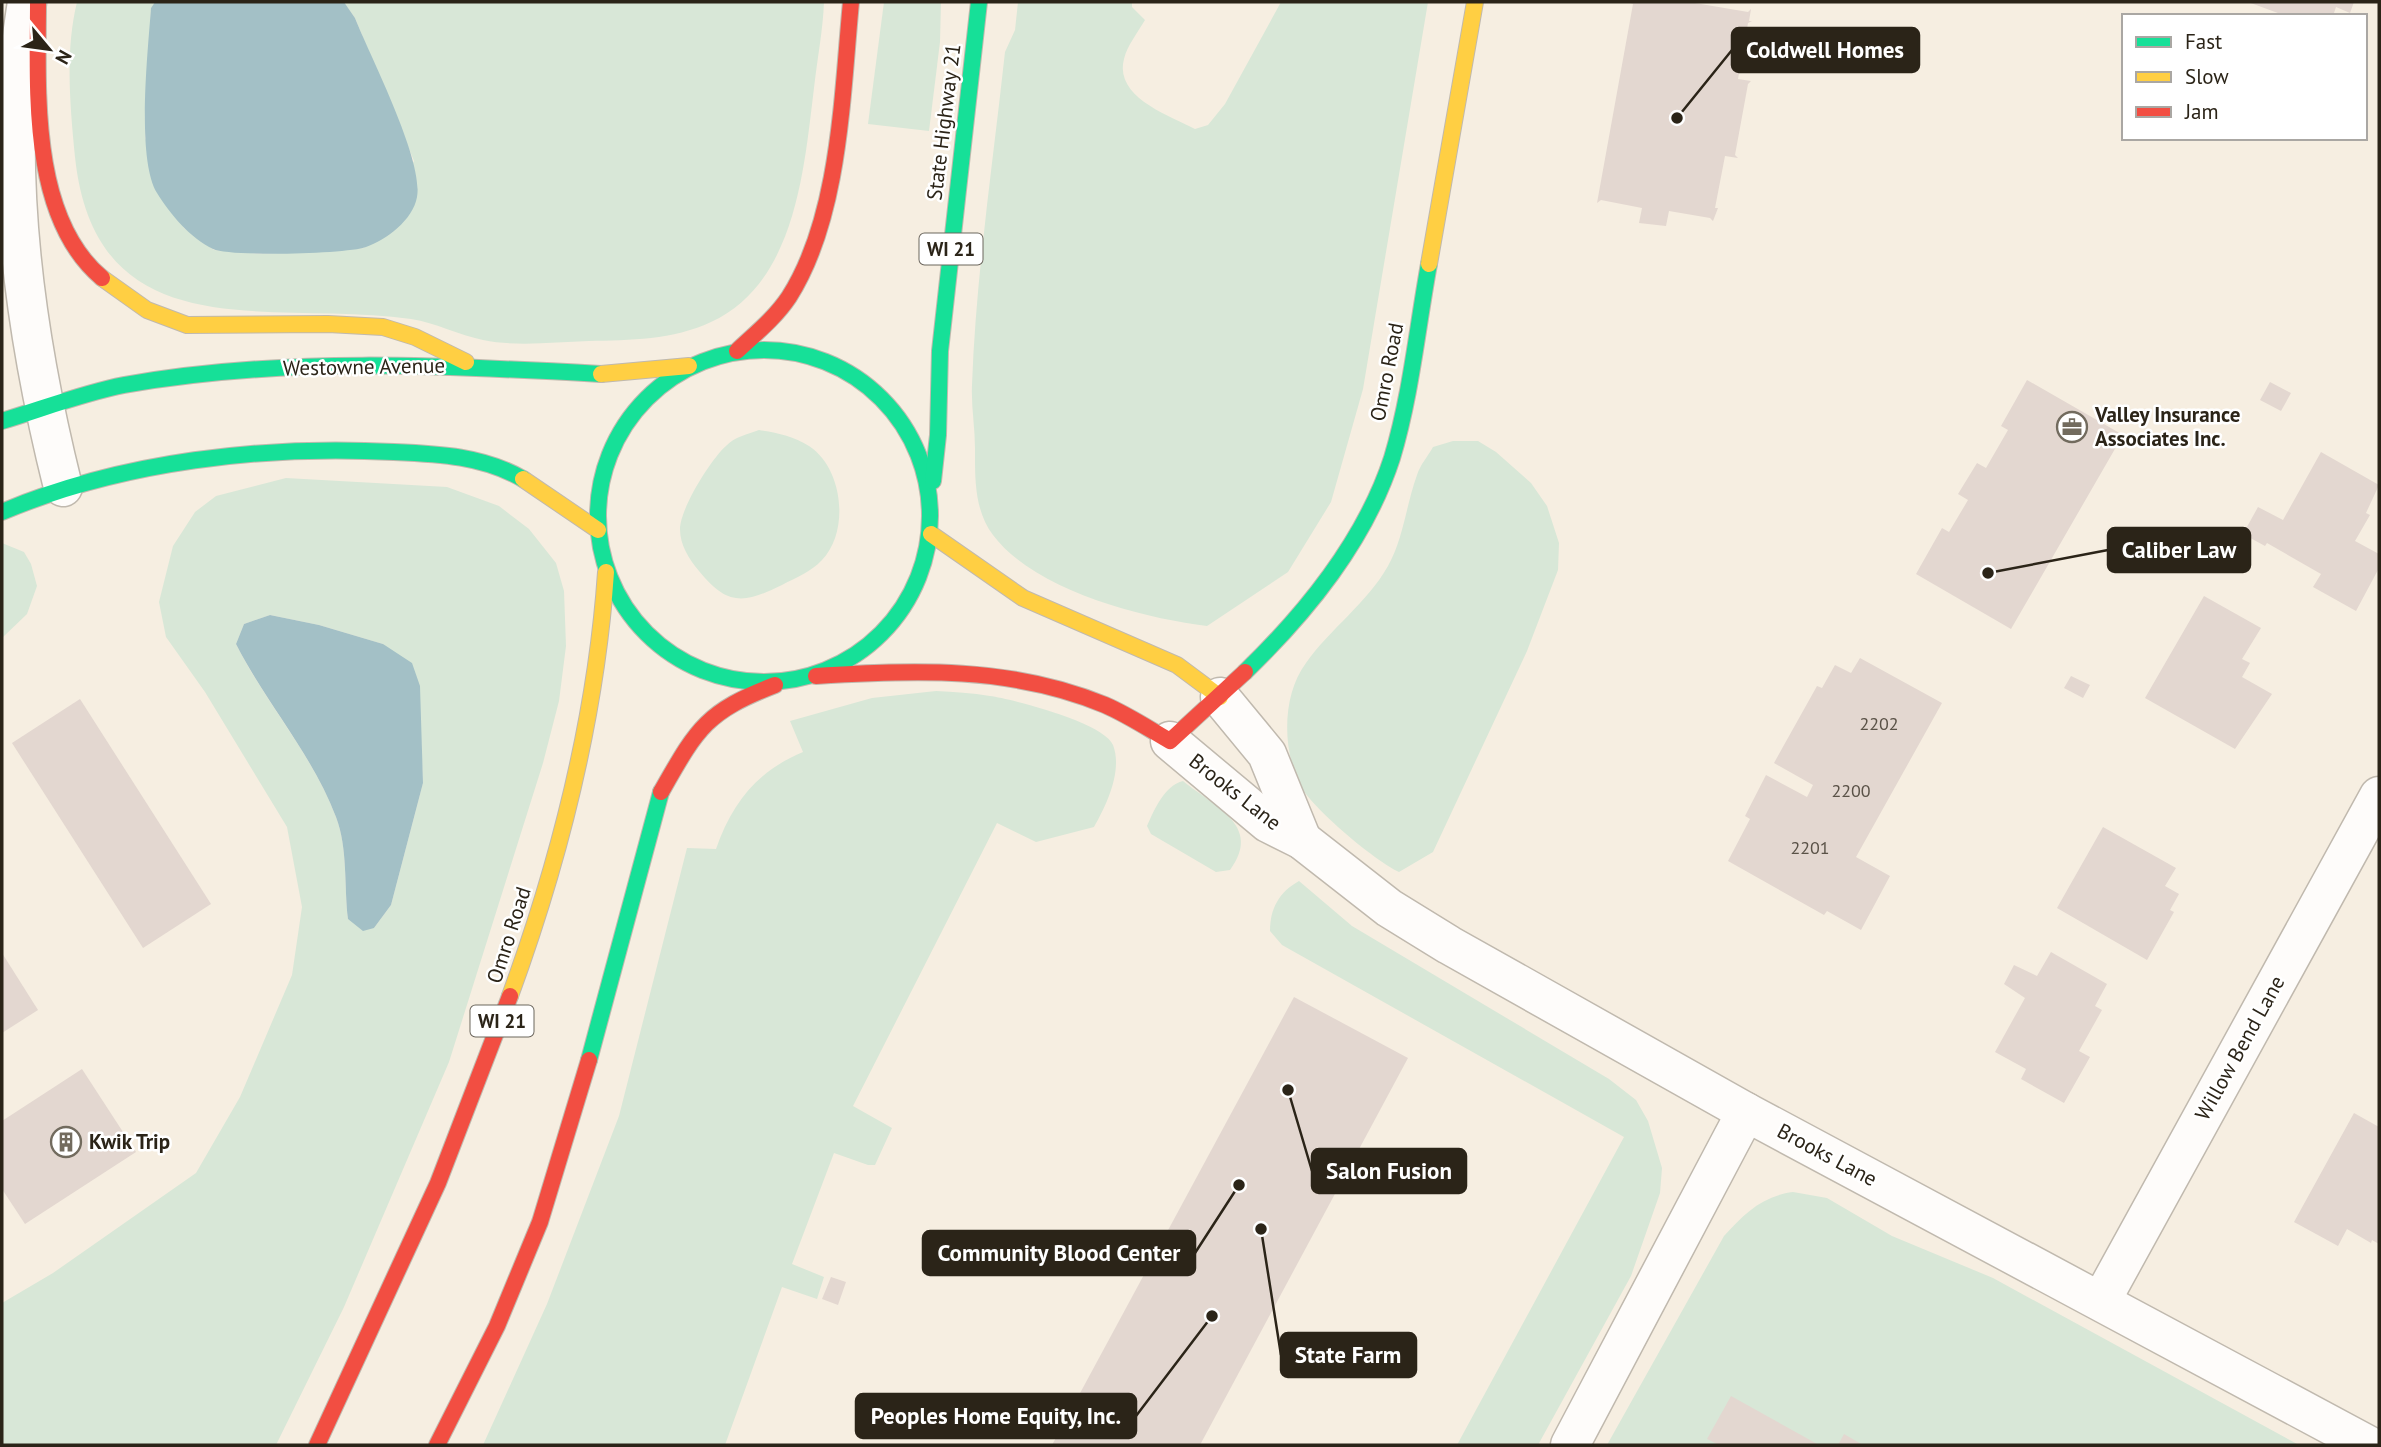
<svg xmlns="http://www.w3.org/2000/svg" width="2381" height="1447" viewBox="0 0 2381 1447" font-family="'PT Sans',sans-serif">
<style>
.green{fill:#d8e7d7;fill-rule:evenodd}
.water{fill:#a3c0c6}
.building{fill:#e3d7d0}
.lines{fill:none;stroke-linecap:round;stroke-linejoin:round}
.street-casing{stroke:#c0b9ae;stroke-width:41}
.fast-casing{stroke:#c0b9ae;stroke-width:18}
.slow-casing{stroke:#c0b9ae;stroke-width:18}
.jam-casing{stroke:#c0b9ae;stroke-width:18}
.street{stroke:#fefcfa;stroke-width:38}
.fast{stroke:#16e098;stroke-width:16}
.slow{stroke:#ffcf43;stroke-width:16}
.jam{stroke:#f24e42;stroke-width:16}
.labels{text-anchor:middle;stroke-width:5;stroke-linejoin:round;paint-order:stroke}
.number-label{font-size:18px;fill:#5a5247}
.shield{fill:#fff;stroke:#6b665d;stroke-width:2}
.shield-label{font-size:19px;font-weight:bold;fill:#2b2418}
.street-label{font-size:21px;fill:#2b2418;stroke:#fff}
.poi-label{font-size:21px;font-weight:bold;fill:#2b2418;stroke:#fff;text-anchor:start}
.leader{fill:none;stroke:#2b2418;stroke-width:2.5}
.callout-dot{fill:#2b2418;stroke:#fff;stroke-width:2.5}
.callout{fill:#2b2418;stroke:#2b2418;stroke-width:2.5}
.callout-label{font-size:23px;text-anchor:middle;font-weight:bold;fill:#fff}
</style>
<rect width="100%" height="100%" fill="#f6eee1"/>
<g class="green">
<path d="M77,2H155L151,8L145,138L184,228L214,250L261,254L364,248L414,161L355,18L344,2H824C823,30 817,60 814,88C804,169 796,283 711,322C673,340 630,340 589,341C554,342 517,347 483,340C459,335 436,323 411,319C273,299 96,354 75,157C70,106 65,51 77,2Z"/>
<polygon points="884,2 941,2 940,42 929,131 868,124"/>
<path d="M1018,2H1132V7L1145,20C1138,32 1127,46 1124,59C1114,97 1168,115 1195,129L1208,125L1225,104L1281,2H1428L1363,389L1331,502L1288,572L1207,626C1142,618 1034,590 993,535C974,510 975,477 975,448C975,427 971,406 972,385C976,274 993,163 1005,52L1015,30Z"/>
<path d="M759,430C778,433 793,436 809,446C843,468 850,531 822,560C811,572 797,577 782,585C745,603 728,607 699,571C689,559 680,545 680,529C680,509 711,459 726,446C734,437 748,434 759,430Z"/>
<path d="M1453,441H1478L1496,452L1531,483L1547,506L1559,543L1558,570L1527,651L1433,852L1399,872C1375,861 1312,808 1300,785C1282,749 1282,695 1306,663C1330,629 1367,603 1388,566C1404,537 1406,505 1417,475C1420,465 1428,456 1433,447Z"/>
<path d="M286,478L447,487L499,506L529,529L556,563L564,591L566,646L559,701L543,763L449,1062L344,1307L276,1445H2V1303L53,1273L196,1173L240,1097L292,975L302,907L287,827L205,692L166,637L159,602L173,546L195,512L216,496ZM270,615L319,625L383,644L420,717L423,783L391,905L374,928L348,919C344,887 348,848 336,817C312,754 266,704 236,644L244,624Z"/>
<polygon points="2,543 24,552 31,564 37,586 27,614 2,638"/>
<path d="M936,691C954,692 972,693 990,696C1013,699 1105,723 1113,745C1123,771 1106,806 1094,827L1036,842L997,823L853,1106L892,1128L875,1165H868L834,1153L792,1264L824,1277L817,1299L782,1287L725,1445H483L547,1304L619,1116L687,848L716,849C732,803 757,771 803,752L790,721L872,698Z"/>
<path d="M1183,781C1215,807 1263,826 1230,870L1216,872L1151,834L1147,826C1154,810 1165,785 1183,781Z"/>
<path d="M1299,881L1352,926L1609,1079L1636,1100L1648,1121L1662,1168L1660,1193L1631,1276L1538,1445H1457L1624,1137L1282,945L1270,931C1270,909 1279,892 1299,881Z"/>
<path d="M1793,1192L1827,1198L1892,1236L1993,1278L2299,1445H1607L1724,1236C1744,1214 1762,1196 1793,1192Z"/>
</g>
<g class="water">
<path d="M155,2H344L355,18C370,56 424,160 417,197C413,220 386,240 366,247C348,254 229,257 213,249C190,238 170,214 157,193C136,158 148,51 151,8Z"/>
<path d="M270,615L319,625L383,644L412,663L420,686L423,783L391,905L374,928L363,931L348,919C344,887 348,848 336,817C312,754 266,703 236,644L244,624Z"/>
</g>
<g class="building">
<polygon points="1627,2 1689,2 1748,12 1751,9 1749,21 1752,21 1748,23 1738,79 1751,81 1748,84 1735,155 1738,158 1725,156 1715,208 1718,208 1713,221 1710,218 1669,211 1666,226 1639,223 1642,208 1601,200 1597,203 1633,4"/>
<polygon points="2248,2 2354,2 2350,13 2336,7 2333,16 2286,16"/>
<polygon points="2027,380 2123,435 2011,629 1916,574 1942,528 1949,532 1968,500 1958,494 1977,463 1986,468 2008,430 2001,426"/>
<polygon points="2270,382 2291,393 2281,411 2260,400"/>
<polygon points="2321,452 2379,485 2366,513 2370,515 2355,541 2379,554 2379,568 2356,611 2313,587 2321,574 2267,543 2265,546 2243,534 2258,507 2283,520"/>
<polygon points="2204,596 2261,628 2242,659 2250,663 2242,677 2272,694 2235,749 2145,698"/>
<polygon points="1860,658 1942,703 1856,857 1890,876 1861,930 1827,911 1824,915 1728,861 1750,819 1745,816 1766,775 1807,797 1813,785 1774,763 1817,686 1822,688 1835,665 1851,673"/>
<polygon points="2071,676 2090,685 2083,698 2064,688"/>
<polygon points="80,699 211,904 143,948 12,743"/>
<polygon points="2103,827 2176,868 2165,886 2179,894 2170,910 2174,912 2147,960 2057,908"/>
<polygon points="2051,952 2107,984 2095,1006 2102,1010 2079,1051 2090,1057 2064,1103 2021,1079 2026,1069 1995,1052 2025,998 2004,984 2014,965 2037,976"/>
<polygon points="2,953 38,1010 2,1033"/>
<polygon points="1294,997 1408,1058 1200,1445 1052,1445"/>
<polygon points="82,1069 136,1152 25,1224 2,1189 2,1121"/>
<polygon points="2354,1113 2379,1127 2379,1244 2372,1240 2371,1243 2347,1229 2338,1246 2294,1222"/>
<polygon points="831,1277 846,1282 838,1305 822,1299"/>
<polygon points="1731,1396 1819,1445 1719,1445 1707,1439"/>
<polygon points="1844,1434 1863,1445 1838,1445"/>
</g>
<g class="lines">
<g class="street-casing">
<g id="street">
<path d="M27,2C0,161 24,331 63,487"/>
<polyline points="1220,697 1267,754 1302,840"/>
<polyline points="1170,741 1268,823 1302,840 1389,908 1449,945 1746,1112 2368,1445"/>
<polyline points="2101,1301 2379,796"/>
<polyline points="1570,1445 1746,1112"/>
</g>
</g>
<g class="fast-casing">
<g id="fast">
<circle cx="764" cy="516" r="166"/>
<path d="M2,421C42,409 83,393 124,385C283,357 441,365 601,374"/>
<polyline points="933,481 938,435 940,351 979,2"/>
<path d="M2,512C122,461 265,445 394,452C440,454 483,456 523,479"/>
<path d="M1245,672C1307,612 1365,541 1392,458C1411,395 1417,329 1429,264"/>
<polyline points="589,1060 661,792"/>
</g>
</g>
<g class="slow-casing">
<g id="slow">
<polyline points="1429,264 1475,2"/>
<polyline points="102,278 147,310 187,325 328,324 383,327 415,337 466,362"/>
<polyline points="601,374 689,366"/>
<polyline points="523,479 598,530"/>
<polyline points="931,534 1023,598 1177,665 1220,697"/>
<path d="M510,996C560,859 596,718 606,572"/>
</g>
</g>
<g class="jam-casing">
<g id="jam">
<path d="M38,2C38,87 29,217 102,278"/>
<path d="M737,351C755,334 775,318 789,297C840,217 842,95 851,2"/>
<path d="M816,676C914,670 1012,666 1105,705C1128,715 1149,729 1170,741L1245,672"/>
<path d="M661,792C697,729 705,712 775,685"/>
<polyline points="317,1445 438,1183 510,996"/>
<polyline points="437,1445 497,1326 540,1222 589,1060"/>
</g>
</g>
<use href="#street" class="street"/>
<use href="#fast" class="fast"/>
<use href="#slow" class="slow"/>
<use href="#jam" class="jam"/>
</g>
<defs>
<g id="office-ring" transform="scale(1.575)"><circle r="9.5" fill="#fff" stroke="#726b5e" stroke-width="1.5"/><path d="M-6-3h4V-5.5h4V-3h4V5H-6ZM-1-4.5V-3h2v-1.5ZM-6 0V1H6V0Z" fill="#726b5e"/></g>
<g id="building-ring" transform="scale(1.575)"><circle r="9.5" fill="#fff" stroke="#726b5e" stroke-width="1.5"/><path d="M-4-6H4V6H1V3H-1V6H-4ZM-2.5-4.3h1.7v1.8h-1.7ZM.8-4.3h1.7v1.8H.8ZM-2.5-1h1.7V.8h-1.7ZM.8-1h1.7V.8H.8Z" fill="#726b5e"/></g>
</defs>
<g fill-rule="evenodd">
<use href="#office-ring" x="2072" y="427"/>
<use href="#building-ring" x="66" y="1142"/>
</g>
<g class="labels">
<g class="number-label">
<text x="1879" y="730">2202</text>
<text x="1851" y="797">2200</text>
<text x="1810" y="854">2201</text>
</g>
<g class="shield">
<rect x="919.5" y="233.5" width="63" height="31" rx="5"/>
<rect x="470.5" y="1005.5" width="63" height="31" rx="5"/>
</g>
<g class="shield-label">
<text x="951" y="256">WI 21</text>
<text x="502" y="1028">WI 21</text>
</g>
<g class="street-label">
<text transform="translate(944 122) rotate(-83)" y="7">State Highway 21</text>
<text transform="translate(364 367) rotate(-1)" y="7">Westowne Avenue</text>
<text transform="translate(1387 372) rotate(-79)" y="7">Omro Road</text>
<text transform="translate(1235 792) rotate(38)" y="7">Brooks Lane</text>
<text transform="translate(509 935) rotate(-72)" y="7">Omro Road</text>
<text transform="translate(2240 1048) rotate(-61)" y="7">Willow Bend Lane</text>
<text transform="translate(1827 1155) rotate(28)" y="7">Brooks Lane</text>
</g>
<g class="poi-label">
<text x="2095" y="422">Valley Insurance<tspan x="2095" dy="24">Associates Inc.</tspan></text>
<text x="89" y="1149">Kwik Trip</text>
</g>
</g>
<path class="leader" d="M1677 118L1732 50M1988 573L2108 550M1288 1090L1312 1171M1239 1185L1195 1253M1261 1229L1281 1355M1212 1316L1136 1416"/>
<g class="callout-dot">
<circle cx="1677" cy="118" r="7"/>
<circle cx="1988" cy="573" r="7"/>
<circle cx="1288" cy="1090" r="7"/>
<circle cx="1239" cy="1185" r="7"/>
<circle cx="1261" cy="1229" r="7"/>
<circle cx="1212" cy="1316" r="7"/>
</g>
<g class="callout">
<rect x="1732" y="28" width="187" height="44" rx="7"/>
<rect x="2108" y="528" width="142" height="44" rx="7"/>
<rect x="1312" y="1149" width="154" height="44" rx="7"/>
<rect x="923" y="1231" width="272" height="44" rx="7"/>
<rect x="1281" y="1333" width="135" height="44" rx="7"/>
<rect x="856" y="1394" width="280" height="44" rx="7"/>
</g>
<g class="callout-label">
<text x="1825" y="58">Coldwell Homes</text>
<text x="2179" y="558">Caliber Law</text>
<text x="1389" y="1179">Salon Fusion</text>
<text x="1059" y="1261">Community Blood Center</text>
<text x="1348" y="1363">State Farm</text>
<text x="996" y="1424">Peoples Home Equity, Inc.</text>
</g>
<rect width="2381" height="1447" fill="none" stroke="#2b2418" stroke-width="7"/>
<rect x="2122" y="14" width="245" height="126" fill="#ffffff" stroke="#aaa7a3" stroke-width="2"/>
<rect x="2136" y="37" width="35" height="10" fill="#16e098" stroke="#aaa7a3" stroke-width="2"/>
<text x="2185" y="49" font-size="21" fill="#2b2418">Fast</text>
<rect x="2136" y="72" width="35" height="10" fill="#ffcf43" stroke="#aaa7a3" stroke-width="2"/>
<text x="2185" y="84" font-size="21" fill="#2b2418">Slow</text>
<rect x="2136" y="107" width="35" height="10" fill="#f24e42" stroke="#aaa7a3" stroke-width="2"/>
<text x="2185" y="119" font-size="21" fill="#2b2418">Jam</text>
<g transform="translate(49 49) rotate(119)" stroke="#ffffff" stroke-width="5" paint-order="stroke">
<path d="M0-5L12 26L0 18L-12 26Z" fill="#2b2418"/>
<text y="-10" font-size="19" font-weight="bold" text-anchor="middle" fill="#2b2418">N</text>
</g>
</svg>
